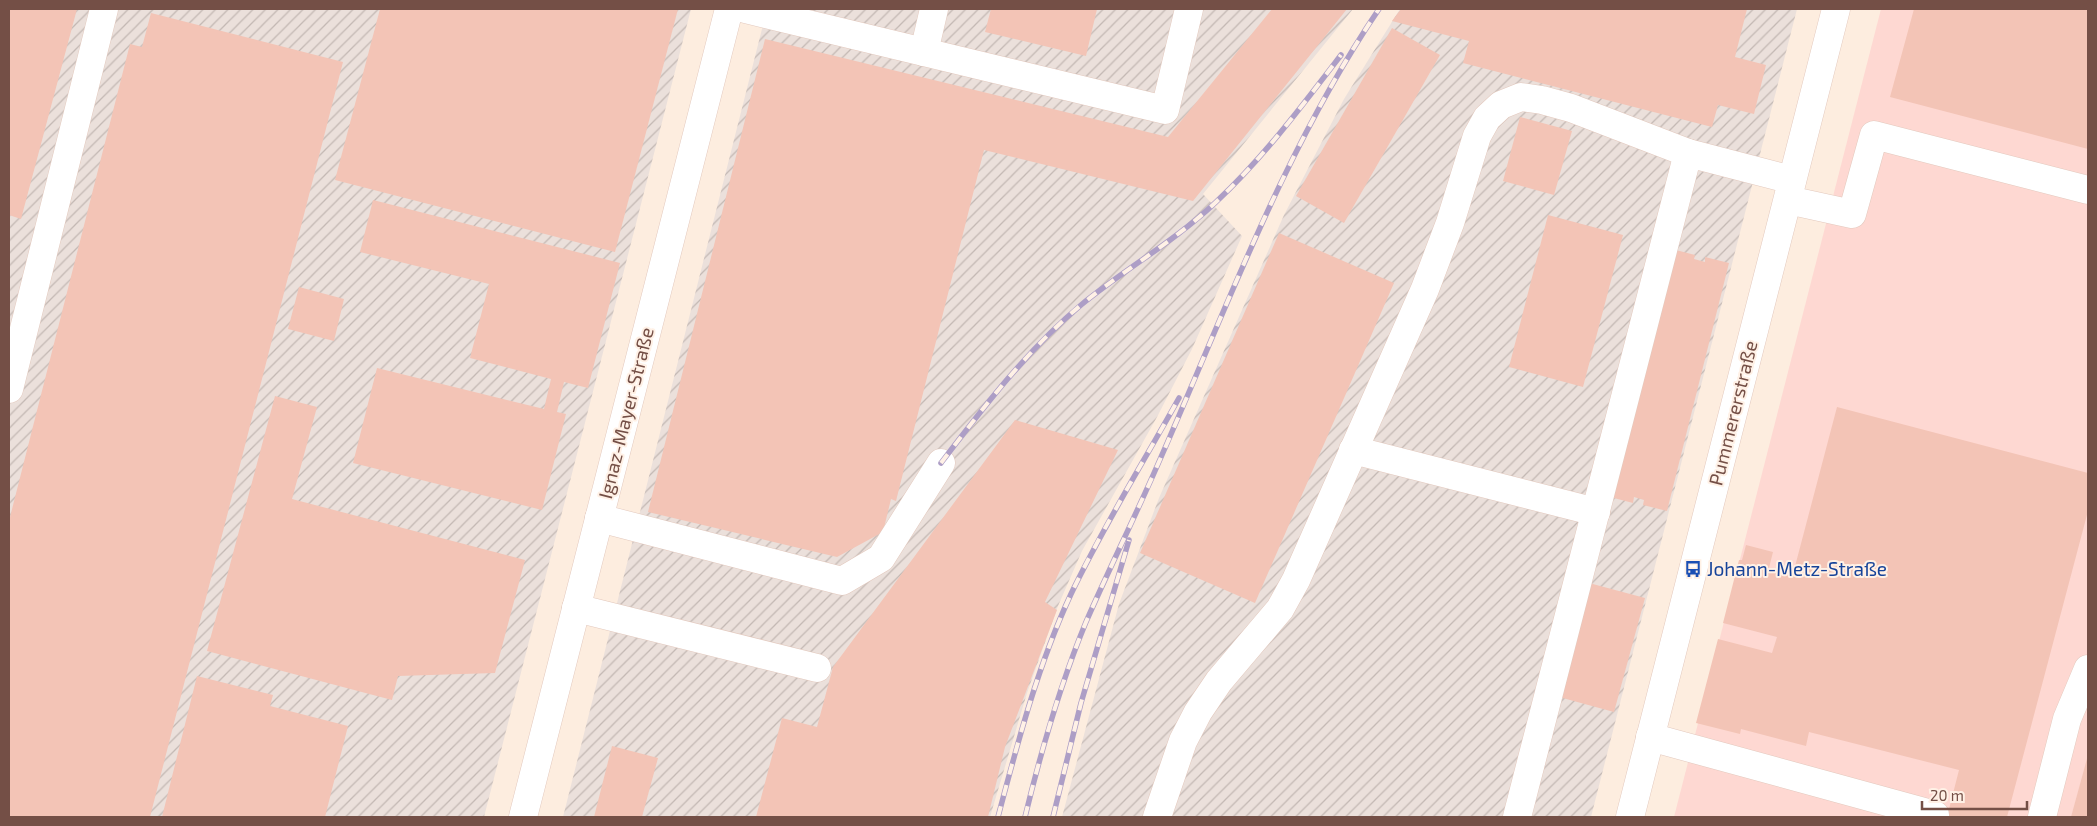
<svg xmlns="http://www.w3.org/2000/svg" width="2097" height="826" viewBox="0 0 2097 826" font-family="'Exo 2',sans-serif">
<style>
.commercial{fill:#fed8d2}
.industrial{fill:url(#industrial-furrows)}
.building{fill:#f3c4b6}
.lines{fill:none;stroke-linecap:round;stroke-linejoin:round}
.minor-casing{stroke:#e3c9be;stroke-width:29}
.minor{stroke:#fff;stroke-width:28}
.rail-casing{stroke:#ad9ec6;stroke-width:5.5}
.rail{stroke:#fff1e6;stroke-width:4;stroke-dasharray:11;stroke-linecap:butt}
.labels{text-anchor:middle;stroke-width:4;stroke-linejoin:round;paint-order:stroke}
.street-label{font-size:19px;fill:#744f46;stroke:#fff1e6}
.transit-label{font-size:19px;fill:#164399;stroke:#fff1e6;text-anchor:start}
</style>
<defs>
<pattern id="industrial-furrows" width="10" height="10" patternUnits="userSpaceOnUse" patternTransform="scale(1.25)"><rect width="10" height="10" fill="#ebe0db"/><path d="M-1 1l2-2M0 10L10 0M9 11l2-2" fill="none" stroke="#c3b8b3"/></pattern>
</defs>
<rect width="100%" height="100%" fill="#fdeddf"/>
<polygon class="commercial" points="1881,9 2088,9 2088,817 1674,817"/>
<g class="industrial">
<polygon points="9,9 691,9 484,817 9,817"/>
<polygon points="767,9 1353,9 1203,194 1242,236 1192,349 1157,417 1082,551 1058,606 1027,693 990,817 563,817"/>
<polygon points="1400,9 1797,9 1591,817 1062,817 1119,604 1159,498 1284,215 1344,99"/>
</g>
<g class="building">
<polygon points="9,9 77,9 21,219 9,215"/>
<polygon points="380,9 678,9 615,252 335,180"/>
<polygon points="991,9 1097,9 1086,56 985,32"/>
<polygon points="1272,9 1347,9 1193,201 984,150 896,501 891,499 883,532 837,557 648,512 765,39 1168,137"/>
<polygon points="1401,9 1747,9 1735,57 1766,65 1754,114 1718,105 1712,127 1463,63 1469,41 1392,21"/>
<polygon points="1914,9 2088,9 2088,149 1890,97"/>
<polygon points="151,13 343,62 150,817 9,817 9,521 130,44 142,47"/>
<polygon points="1392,28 1440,55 1344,223 1296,196"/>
<polygon points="1520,117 1572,131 1554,195 1503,181"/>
<polygon points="373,200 620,263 588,388 564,382 557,412 566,414 542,510 353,463 377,368 544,409 551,379 470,358 489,284 360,252"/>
<polygon points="1548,215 1623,235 1583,387 1509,367"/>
<polygon points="1279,233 1394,283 1255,603 1140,553"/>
<polygon points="1672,249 1695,255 1694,259 1705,262 1705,257 1729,263 1667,511 1643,505 1644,500 1634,497 1633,503 1610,497"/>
<polygon points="299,287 344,299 334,341 288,329"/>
<polygon points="275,396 317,407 292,499 525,560 495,673 398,676 392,700 207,651"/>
<polygon points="1837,407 2088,473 2088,511 2007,817 1947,817 1959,770 1809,732 1806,746 1741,729 1740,734 1696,723 1718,639 1772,653 1777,637 1723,623 1739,560 1742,560 1746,545 1773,552 1769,568 1793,574"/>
<polygon points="1015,420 1118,450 1045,602 1057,610 1005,747 988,817 756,817 782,718 817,727 833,667"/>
<polygon points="1589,583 1645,598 1614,712 1559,697"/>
<polygon points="197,676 273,695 270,706 348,726 325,817 162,817"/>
<polygon points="612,746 658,758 642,817 594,817"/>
<polygon points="2088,755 2088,817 2071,817"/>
</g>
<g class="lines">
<g class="minor-casing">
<g id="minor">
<polyline points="745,9 1165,110 1189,9"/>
<polyline points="924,52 934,9"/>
<polyline points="1788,200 1852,214 1874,135 2088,190"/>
<polyline points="9,389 104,9"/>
<polyline points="1353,450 1596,512"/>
<polyline points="599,518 842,581 881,558 941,463"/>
<polyline points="576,608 817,668"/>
<polyline points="1650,737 1935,815"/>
<polyline points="523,817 729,9"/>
<polyline points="1157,817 1183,741 1198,712 1219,681 1280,609 1296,580 1425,289 1450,223 1477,136 1487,118 1501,105 1521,97 1542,100 1571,108 1688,153"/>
<polyline points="1517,817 1688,153 1792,180"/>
<polyline points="1630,817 1836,9"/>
<polyline points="2042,817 2067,719 2088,669"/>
</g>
</g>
<use href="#minor" class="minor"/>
<g class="rail-casing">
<g id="rail">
<path d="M941,463C983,408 1027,350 1081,305C1125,269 1175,241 1216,202C1263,158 1302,106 1341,55"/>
<path d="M998,817C1018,741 1038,665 1071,594C1103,527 1143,463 1179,398"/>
<path d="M1025,817C1041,751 1060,685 1086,622C1109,569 1135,517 1158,464C1226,310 1284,149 1379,9"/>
<polyline points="1053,817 1081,703 1129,540"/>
</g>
</g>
<use href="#rail" class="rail"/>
</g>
<defs>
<g id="bus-bare" transform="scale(1.35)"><path d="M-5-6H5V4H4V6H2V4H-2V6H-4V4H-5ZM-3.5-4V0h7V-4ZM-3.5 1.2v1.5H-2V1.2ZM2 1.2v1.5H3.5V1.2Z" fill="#1a4fb4" stroke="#fff1e6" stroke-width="2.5" paint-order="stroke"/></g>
</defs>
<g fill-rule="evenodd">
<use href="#bus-bare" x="1693" y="569"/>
</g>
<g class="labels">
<g class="street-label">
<text transform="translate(626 413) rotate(-76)" y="7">Ignaz-Mayer-Straße</text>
<text transform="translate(1733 413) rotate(-76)" y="7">Pummererstraße</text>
</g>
<g class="transit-label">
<text x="1707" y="576">Johann-Metz-Straße</text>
</g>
</g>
<rect width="2097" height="826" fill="none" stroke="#744f46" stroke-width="20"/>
<path d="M1922 801v8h105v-8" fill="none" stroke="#744f46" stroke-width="2.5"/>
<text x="1930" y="801" font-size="15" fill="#744f46" stroke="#fff1e6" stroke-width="4" paint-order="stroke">20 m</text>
</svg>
